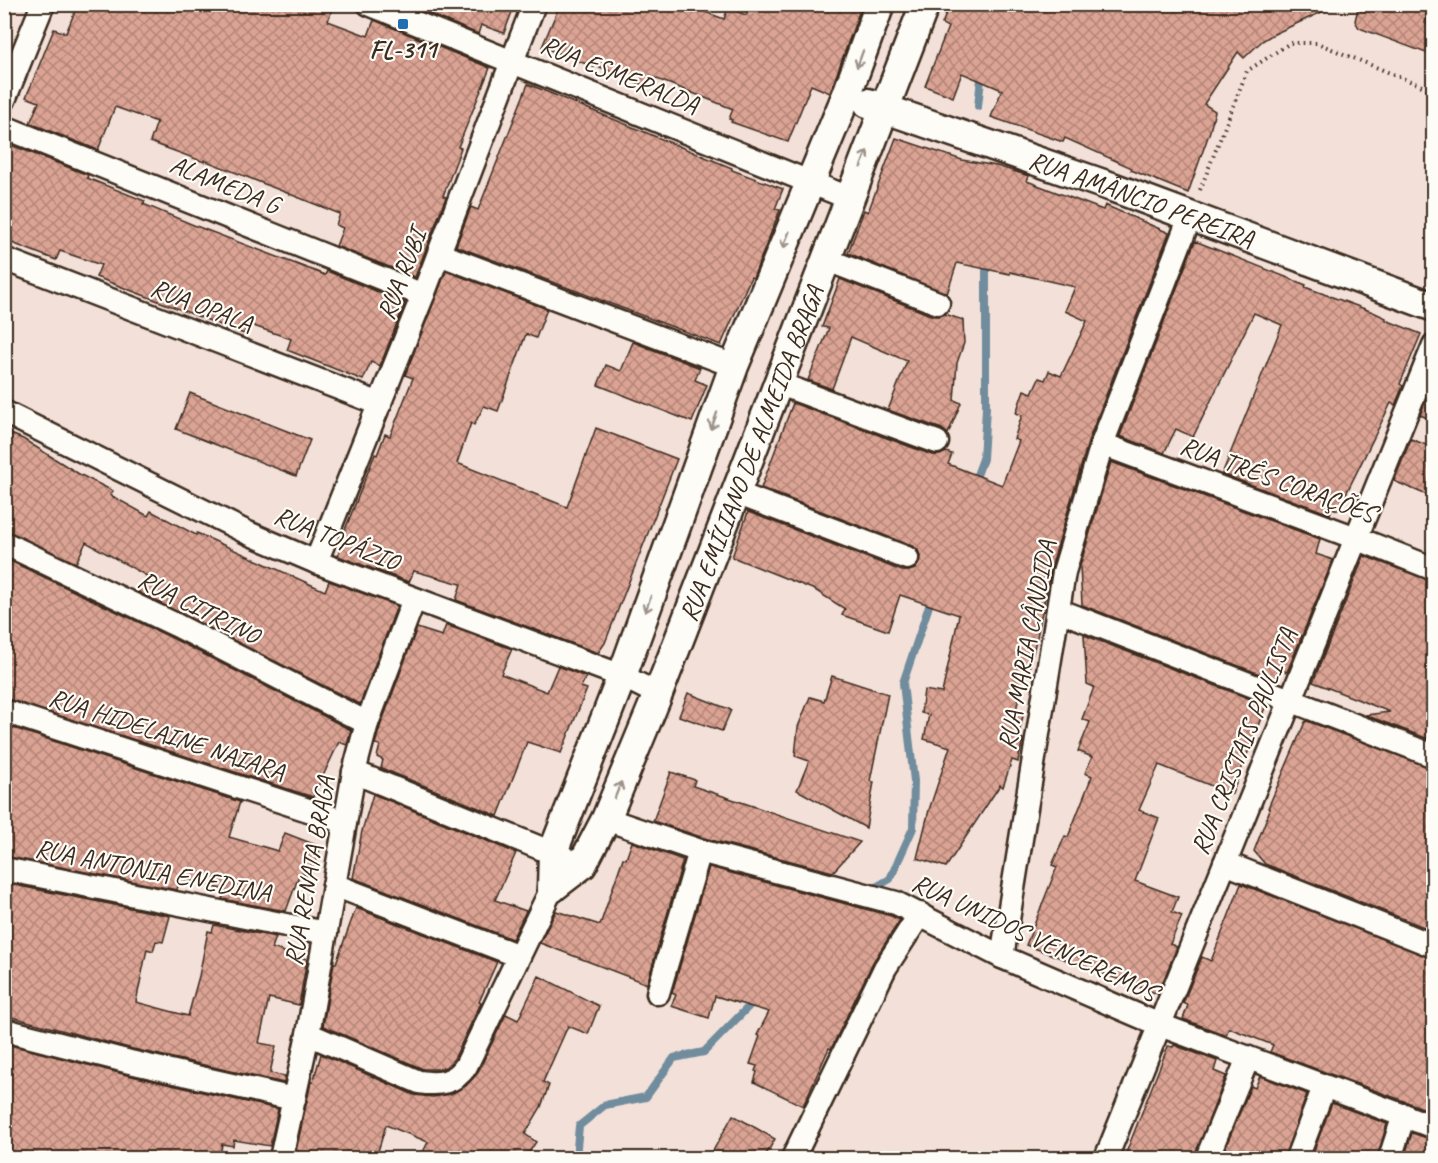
<svg xmlns="http://www.w3.org/2000/svg" width="1438" height="1163" viewBox="0 0 1438 1163" font-family="Caveat,sans-serif">
<style>
.lines{fill:none;stroke-linecap:round;stroke-linejoin:round}
.stream{stroke:#6f8c9d;stroke-width:8}
.building{fill:url(#building-cross-hatch);stroke:#3b2a1e;stroke-width:1.5}
.minor-casing{stroke:#3b2a1e;stroke-width:27}
.tertiary-casing{stroke:#3b2a1e;stroke-width:33}
.path{stroke:#3b2a1e;stroke-width:4;stroke-dasharray:1.5 4.5;stroke-linecap:butt}
.minor{stroke:#fdfcf7;stroke-width:22}
.tertiary{stroke:#fdfcf7;stroke-width:28}
.oneway{stroke:#9c938a}
.poi-dot{fill:#1f6fb2;stroke:#fdfcf7;stroke-width:2}
.labels{text-anchor:middle;stroke-width:4.5;stroke-linejoin:round;paint-order:stroke}
.poi-label{font-size:26px;font-weight:bold;fill:#3b2a1e;stroke:#fdfcf7}
.street-label{font-size:26px;fill:#3b2a1e;stroke:#fdfcf7}
</style>
<defs>
<pattern id="building-cross-hatch" width="8" height="8" patternUnits="userSpaceOnUse" patternTransform="scale(1.5)"><rect width="8" height="8" fill="#dba394"/><path d="M0 0l8 8M0 8l8-8" fill="none" stroke="#b38578"/></pattern>
</defs>
<rect width="100%" height="100%" fill="#f3e1d9"/>
<filter id="ink" filterUnits="userSpaceOnUse"><feTurbulence type="fractalNoise" baseFrequency=".0167" numOctaves="2"/><feDisplacementMap in="SourceGraphic" scale="12" xChannelSelector="R" yChannelSelector="G"/><feConvolveMatrix kernelMatrix="1 2 1 2 8 2 1 2 1" color-interpolation-filters="sRGB"/></filter>
<g filter="url(#ink)">
<g class="lines">
<g class="stream">
<polyline points="978,106 982,70"/>
<polyline points="974,483 983,459 986,408 986,261"/>
<polyline points="869,891 890,879 913,828 914,781 903,683 932,597"/>
<polyline points="576,1158 579,1126 605,1105 646,1097 674,1058 704,1052 757,998"/>
</g>
</g>
<g class="building">
<polygon points="78,4 334,4 328,21 368,36 374,20 490,68 458,147 461,148 443,196 446,197 415,277 336,246 343,228 336,225 340,214 204,160 204,162 150,142 157,122 115,107 98,150 30,123 39,102 26,97 32,83 54,29 66,33"/>
<polygon points="406,4 515,4 504,33 481,25 478,34"/>
<polygon points="560,4 684,4 724,19 728,8 746,15 750,4 862,4 830,93 811,85 788,142 731,122 732,120 729,119 733,109 652,77 648,87 595,65 594,67 542,47"/>
<polygon points="950,4 1339,4 1272,35 1262,41 1244,58 1238,52 1204,104 1215,111 1210,131 1188,193 1131,170 1132,168 1065,138 1063,142 991,117 1002,90 962,73 953,97 925,86 948,27 942,24"/>
<polygon points="1359,4 1432,5 1425,23 1434,26 1434,56 1359,28 1355,21"/>
<polygon points="528,84 732,168 732,170 783,189 775,209 780,210 753,278 751,277 721,345 456,246 471,207 478,210"/>
<polygon points="896,138 962,160 997,166 1029,176 1027,181 1103,210 1105,205 1169,233 1089,439 1051,568 1037,637 1029,668 1026,668 1016,710 1024,712 1018,737 1023,739 1018,762 1012,760 1003,787 1000,785 946,867 917,858 929,810 950,747 924,739 929,715 921,713 924,690 942,693 959,615 900,595 888,631 842,615 845,609 815,590 732,557 748,512 902,571 909,571 915,569 919,563 920,556 918,550 912,546 761,488 793,403 932,455 940,455 946,452 952,454 948,464 1002,485 1019,441 1014,439 1022,415 1016,413 1024,390 1032,393 1039,378 1045,380 1049,371 1061,376 1087,321 1065,311 1075,287 1010,272 1010,274 957,263 947,294 848,253 864,210 868,212"/>
<polygon points="11,145 88,175 87,178 145,201 143,204 196,226 325,275 327,271 405,303 380,366 371,362 363,380 287,350 291,339 248,324 244,334 96,277 101,265 60,251 56,260 4,240 4,163"/>
<polygon points="1195,241 1306,285 1305,287 1373,312 1386,318 1386,320 1421,334 1400,384 1403,386 1395,405 1391,403 1338,510 1332,508 1330,514 1222,474 1282,325 1254,313 1193,437 1176,429 1164,453 1120,436"/>
<polygon points="446,271 547,309 536,338 526,334 498,411 484,406 474,425 471,423 457,463 567,507 596,428 677,459 605,643 598,653 456,600 461,584 414,571 409,582 338,556 341,546 339,545 375,454 377,455 385,434 390,436 413,378 405,375"/>
<polygon points="840,279 933,316 939,316 945,314 963,320 964,343 957,363 954,400 961,403 948,434 942,429 888,410 907,361 851,337 832,389 808,380 829,328 822,327"/>
<polygon points="633,342 700,368 695,380 707,385 692,422 598,385 606,365 621,371"/>
<polygon points="190,393 310,440 296,476 176,429"/>
<polygon points="1427,398 1434,400 1432,420 1420,415"/>
<polygon points="4,431 23,439 79,474 113,491 110,495 148,516 151,511 196,535 197,533 325,591 329,581 397,606 360,704 138,592 147,576 86,542 76,563 4,530"/>
<polygon points="1411,439 1434,448 1434,498 1394,481"/>
<polygon points="1111,462 1320,539 1316,554 1333,560 1287,672 1279,670 1275,680 1082,605 1080,566"/>
<polygon points="1364,556 1434,582 1434,741 1365,715 1390,712 1313,682"/>
<polygon points="4,558 170,637 351,730 347,745 339,742 313,797 4,698"/>
<polygon points="446,625 512,649 501,674 547,692 558,666 586,677 581,687 587,689 561,753 527,742 498,816 381,768 383,760 377,757 380,745 375,744 380,727 417,628 442,636"/>
<polygon points="1084,635 1266,705 1232,794 1159,765 1139,810 1159,818 1135,881 1178,897 1172,912 1182,916 1170,944 1177,947 1158,994 1026,945 1057,867 1052,865 1065,836 1068,837 1092,776 1085,773 1092,757 1078,751 1090,722 1082,719 1094,687 1087,684"/>
<polygon points="832,676 888,694 870,781 874,782 866,828 797,790 809,761 795,756 798,727 810,697 824,701"/>
<polygon points="688,693 731,710 722,731 679,716"/>
<polygon points="1307,721 1434,769 1434,931 1265,864 1254,851 1270,809 1268,808 1305,722"/>
<polygon points="4,725 240,802 229,837 278,851 285,833 321,847 310,877 300,873 286,911 222,899 225,890 180,878 177,890 4,856"/>
<polygon points="671,772 695,780 693,786 860,842 833,872 704,838 653,821"/>
<polygon points="373,794 516,853 495,900 526,911 512,939 353,878 362,831"/>
<polygon points="632,842 683,860 647,984 540,943 556,911 600,925 623,858 626,859"/>
<polygon points="709,867 891,916 900,920 873,962 831,1049 829,1048 803,1106 754,1082 757,1072 755,1071 757,1066 750,1064 760,1036 757,1035 769,1012 715,996 709,1018 671,1006 676,995 672,993"/>
<polygon points="4,883 170,916 163,942 156,941 153,951 147,949 136,1002 188,1016 199,976 208,931 212,932 214,925 276,937 272,948 307,959 299,1005 269,998 259,1043 276,1046 270,1073 285,1076 284,1083 133,1049 4,1015"/>
<polygon points="1241,884 1434,959 1434,1112 1270,1052 1273,1045 1229,1028 1226,1035 1183,1019 1188,1005 1183,1003 1202,957 1211,961"/>
<polygon points="356,908 497,962 479,1002 481,1003 454,1059 446,1067 438,1069 423,1069 323,1026 334,963 336,963"/>
<polygon points="539,976 599,1006 588,1034 568,1026 543,1082 549,1085 541,1107 525,1134 536,1142 525,1158 420,1158 428,1142 386,1125 376,1158 309,1158 311,1154 296,1151 311,1082 313,1082 321,1054 414,1095 433,1097 451,1094 466,1086 477,1074 506,1014 518,1020"/>
<polygon points="6,1044 127,1075 278,1109 270,1146 234,1140 233,1146 222,1144 220,1158 4,1158"/>
<polygon points="1174,1045 1217,1061 1214,1071 1226,1076 1194,1158 1124,1158 1168,1046 1173,1047"/>
<polygon points="1260,1076 1307,1094 1284,1158 1221,1158 1251,1086 1255,1088"/>
<polygon points="1332,1103 1387,1124 1377,1158 1311,1158"/>
<polygon points="733,1115 775,1139 764,1158 709,1158"/>
<polygon points="1412,1133 1434,1140 1434,1158 1404,1158"/>
</g>
<g class="lines">
<g class="minor-casing">
<g id="minor">
<polyline points="369,4 849,198"/>
<polyline points="4,100 43,4"/>
<polyline points="4,127 423,295"/>
<polyline points="439,254 734,366"/>
<polyline points="4,259 380,404"/>
<polyline points="825,259 938,303"/>
<polyline points="777,383 937,442"/>
<polyline points="4,412 248,533 316,562 622,676 658,694"/>
<polyline points="1102,444 1356,538 1434,569"/>
<polyline points="736,493 907,558"/>
<polyline points="4,543 176,625 367,723"/>
<polyline points="316,562 423,295 534,4"/>
<polyline points="1058,610 1434,756"/>
<polyline points="4,711 345,822"/>
<polyline points="354,772 567,859"/>
<polyline points="606,819 700,851 896,903 1002,957 1160,1025 1434,1127"/>
<polyline points="1225,863 1434,946"/>
<polyline points="4,869 326,933"/>
<polyline points="334,885 519,956"/>
<polyline points="1002,957 1064,572 1102,444 1190,217"/>
<polyline points="658,993 700,851"/>
<polyline points="4,1030 130,1062 294,1099"/>
<path d="M308,1034L419,1082C439,1085 455,1083 466,1066L552,888"/>
<polyline points="281,1158 308,1034 354,772 367,723 414,599"/>
<polyline points="793,1158 885,968 920,914"/>
<polyline points="1106,1158 1434,345"/>
<polyline points="1207,1158 1248,1058"/>
<polyline points="1297,1158 1324,1087"/>
<polyline points="1390,1158 1404,1115"/>
</g>
</g>
<g class="tertiary-casing">
<g id="tertiary">
<path id="s1" d="M868,103L1112,187L1434,307"/>
<path id="s2" d="M552,888L582,865L606,819L658,694L925,4"/>
<polyline points="552,888 553,852 622,676 734,366 847,94 880,4"/>
</g>
</g>
<polyline class="path" points="1200,190 1247,71 1290,43 1317,43 1434,91"/>
<use href="#minor" class="minor"/>
<use href="#tertiary" class="tertiary"/>
</g>
<defs><path id="oneway-shaft" d="M-6 0H5M1.5-3L5.5 0L1.5 3" fill="none" stroke-width="1.6" stroke-linecap="round" stroke-linejoin="round" transform="scale(1.5)"/></defs>
<g class="oneway">
<use href="#oneway-shaft" transform="translate(860 59) rotate(110)"/>
<use href="#oneway-shaft" transform="translate(864 159) rotate(-68)"/>
<use href="#oneway-shaft" transform="translate(786 240) rotate(112)"/>
<use href="#oneway-shaft" transform="translate(714 421) rotate(110)"/>
<use href="#oneway-shaft" transform="translate(648 604) rotate(110)"/>
<use href="#oneway-shaft" transform="translate(618 790) rotate(-68)"/>
</g>
</g>
<rect class="poi-dot" x="397" y="18" width="12" height="12" rx="3"/>
<g class="labels">
<g class="poi-label">
<text x="403" y="58">FL-311</text>
</g>
<g class="street-label">
<text transform="translate(620 74) rotate(22)" y="9">RUA ESMERALDA</text>
<text transform="translate(225 184) rotate(22)" y="9">ALAMEDA G</text>
<text dy="9" stroke="none"><textPath href="#s1" startOffset="290">RUA AMÂNCIO PEREIRA</textPath></text>
<text transform="translate(401 274) rotate(-69)" y="9">RUA RUBI</text>
<text transform="translate(202 305) rotate(21)" y="9">RUA OPALA</text>
<text dy="9" stroke="none"><textPath href="#s2" startOffset="483">RUA EMÍLIANO DE ALMEIDA BRAGA</textPath></text>
<text transform="translate(1278 479) rotate(20)" y="9">RUA TRÊS CORAÇÕES</text>
<text transform="translate(337 538) rotate(22)" y="9">RUA TOPÁZIO</text>
<text transform="translate(199 607) rotate(27)" y="9">RUA CITRINO</text>
<text transform="translate(1026 645) rotate(-79)" y="9">RUA MARIA CÂNDIDA</text>
<text transform="translate(167 734) rotate(18)" y="9">RUA HIDELAINE NAIARA</text>
<text transform="translate(1243 741) rotate(-68)" y="9">RUA CRISTAIS PAULISTA</text>
<text transform="translate(153 870) rotate(11)" y="9">RUA ANTONIA ENEDINA</text>
<text transform="translate(309 871) rotate(-80)" y="9">RUA RENATA BRAGA</text>
<text transform="translate(1035 937) rotate(25)" y="9">RUA UNIDOS VENCEREMOS</text>
</g>
</g>
<rect width="1438" height="1163" fill="none" stroke="#fdfcf7" stroke-width="24"/>
<rect x="12" y="12" width="1414" height="1139" fill="none" stroke="#3b2a1e" stroke-width="2" filter="url(#ink)"/>
</svg>
